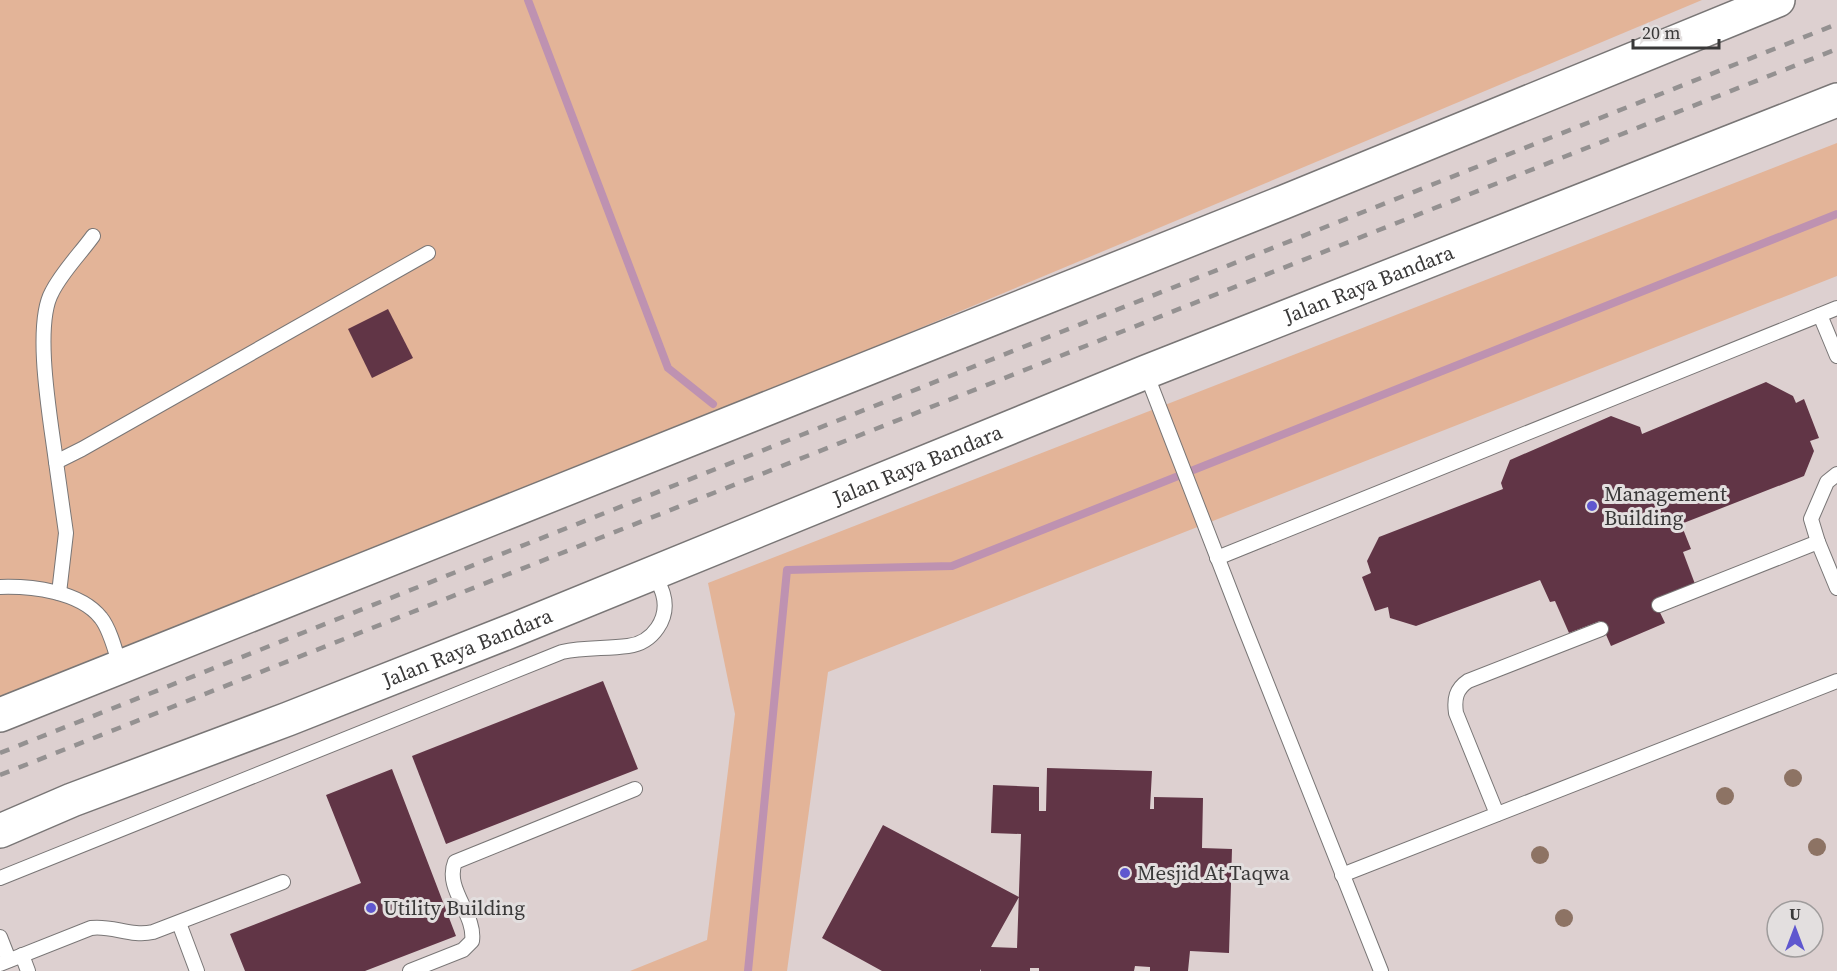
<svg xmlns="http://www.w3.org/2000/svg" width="1837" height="971" viewBox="0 0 1837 971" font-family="'Source Serif 4',serif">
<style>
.built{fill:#ddd0d0;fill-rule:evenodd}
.green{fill:#e3b498}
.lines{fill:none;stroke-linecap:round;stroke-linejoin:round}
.stream{stroke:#be92b1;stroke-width:8}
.building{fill:#613546}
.lane-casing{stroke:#797676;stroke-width:16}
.secondary-casing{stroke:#797676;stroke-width:36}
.lane{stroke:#fff;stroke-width:14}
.secondary{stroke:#fff;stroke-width:33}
.rail{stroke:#949191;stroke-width:4.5;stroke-dasharray:10 10;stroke-linecap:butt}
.tree{fill:#8d7364}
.poi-dot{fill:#5f57cf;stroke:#e3dfdf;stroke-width:2}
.labels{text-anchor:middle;stroke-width:6;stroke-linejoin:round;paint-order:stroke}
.street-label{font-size:21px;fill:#393838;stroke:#e3dfdf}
.poi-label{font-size:21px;fill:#393838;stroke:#e3dfdf;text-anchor:start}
</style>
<rect width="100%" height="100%" fill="#e3dfdf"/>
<path class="built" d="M0,0H1837V971H0ZM1777,911H1813V947H1777Z"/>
<g class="green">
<polygon points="0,0 1702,0 0,714"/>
<polygon points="1837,143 1837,276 828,672 787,971 630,971 707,940 735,714 708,583"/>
</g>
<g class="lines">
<g class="stream">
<polyline points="528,0 668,368 713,404"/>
<polyline points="748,971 787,570 952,566 1837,214"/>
</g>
</g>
<g class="building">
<polygon points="388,309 413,358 372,378 348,329"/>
<polygon points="1766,382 1793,396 1796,403 1804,399 1819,438 1810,441 1814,451 1804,476 1681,524 1691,549 1683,552 1695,584 1654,600 1665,623 1611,646 1600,621 1569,633 1555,601 1550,602 1540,580 1416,626 1390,618 1388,607 1375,611 1362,577 1371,573 1367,561 1379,537 1503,489 1501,483 1510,460 1611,416 1640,427 1642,434"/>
<polygon points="603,681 638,769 446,844 412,756"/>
<polygon points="1047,768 1152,771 1150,809 1154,809 1154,797 1203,798 1202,848 1232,849 1229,953 1190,951 1188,971 1150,971 1150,967 1135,966 1134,971 1039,971 1039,968 1030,968 1030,971 981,971 981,969 980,971 882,971 822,938 883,825 1019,897 991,947 1017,948 1021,834 991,833 993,785 1039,787 1039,811 1046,811"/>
<polygon points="392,769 456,936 365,971 245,971 230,934 361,883 326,795"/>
</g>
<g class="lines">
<g class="lane-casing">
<g id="lane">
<polyline points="1820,315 1837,356"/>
<polyline points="1146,373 1242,621 1381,971"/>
<path d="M56,462C51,422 33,326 52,292C62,272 80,254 93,236"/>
<polyline points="1837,474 1827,482 1811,519 1818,542 1837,588"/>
<polyline points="1217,558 1837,308"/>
<path d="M0,587C31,586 80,591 101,618C110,629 116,653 120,666"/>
<polyline points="59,593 66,533 56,462 82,449 428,253"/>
<polyline points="1659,605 1818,542"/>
<path d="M1497,814L1456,713C1454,699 1456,689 1468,681L1601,629"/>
<polyline points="1342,875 1837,681"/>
<path d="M0,878L562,652C584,647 606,649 628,646C653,643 670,618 663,594C661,587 657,580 654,572"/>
<polyline points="179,923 197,971"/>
<polyline points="0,937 9,960"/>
<polyline points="22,955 28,971"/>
<path d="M0,964L91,928C112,925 131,937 153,932L283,882"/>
<path d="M410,971L463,950L472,941C476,914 444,889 455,862L635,789"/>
</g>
</g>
<g class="secondary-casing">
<g id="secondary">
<polyline points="0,715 1284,202 1778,0"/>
<path id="s1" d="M0,831L72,800L288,719L516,629L1146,372L1837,100"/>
</g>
</g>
<use href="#lane" class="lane"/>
<use href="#secondary" class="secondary"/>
<g class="rail">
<polyline points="0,753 1837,24"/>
<polyline points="0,775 1837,49"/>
</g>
</g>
<g class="tree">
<circle cx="1793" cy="778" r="9"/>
<circle cx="1725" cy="796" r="9"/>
<circle cx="1817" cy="847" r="9"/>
<circle cx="1540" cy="855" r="9"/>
<circle cx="1564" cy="918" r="9"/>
</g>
<g class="poi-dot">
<circle cx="1592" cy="506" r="6"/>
<circle cx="1125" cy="873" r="6"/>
<circle cx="371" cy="908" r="6"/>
</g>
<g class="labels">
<g class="street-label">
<text dy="7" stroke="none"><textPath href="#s1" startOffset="1474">Jalan Raya Bandara</textPath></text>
<text dy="7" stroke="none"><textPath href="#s1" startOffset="988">Jalan Raya Bandara</textPath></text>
<text dy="7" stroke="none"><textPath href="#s1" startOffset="502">Jalan Raya Bandara</textPath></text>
</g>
<g class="poi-label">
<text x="1604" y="501">Management<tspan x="1604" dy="24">Building</tspan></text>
<text x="1137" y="880">Mesjid At Taqwa</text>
<text x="383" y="915">Utility Building</text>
</g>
</g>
<g transform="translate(1795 929)"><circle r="28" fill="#e3dfdf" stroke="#9f9c9c" stroke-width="1.5"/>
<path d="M0-4.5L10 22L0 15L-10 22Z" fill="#5f57cf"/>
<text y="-9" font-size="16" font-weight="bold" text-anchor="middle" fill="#393838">U</text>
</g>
<path d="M1633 39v9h86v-9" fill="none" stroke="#393838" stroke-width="3"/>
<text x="1642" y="39" font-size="18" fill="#393838" stroke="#e3dfdf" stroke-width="4.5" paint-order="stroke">20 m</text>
</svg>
